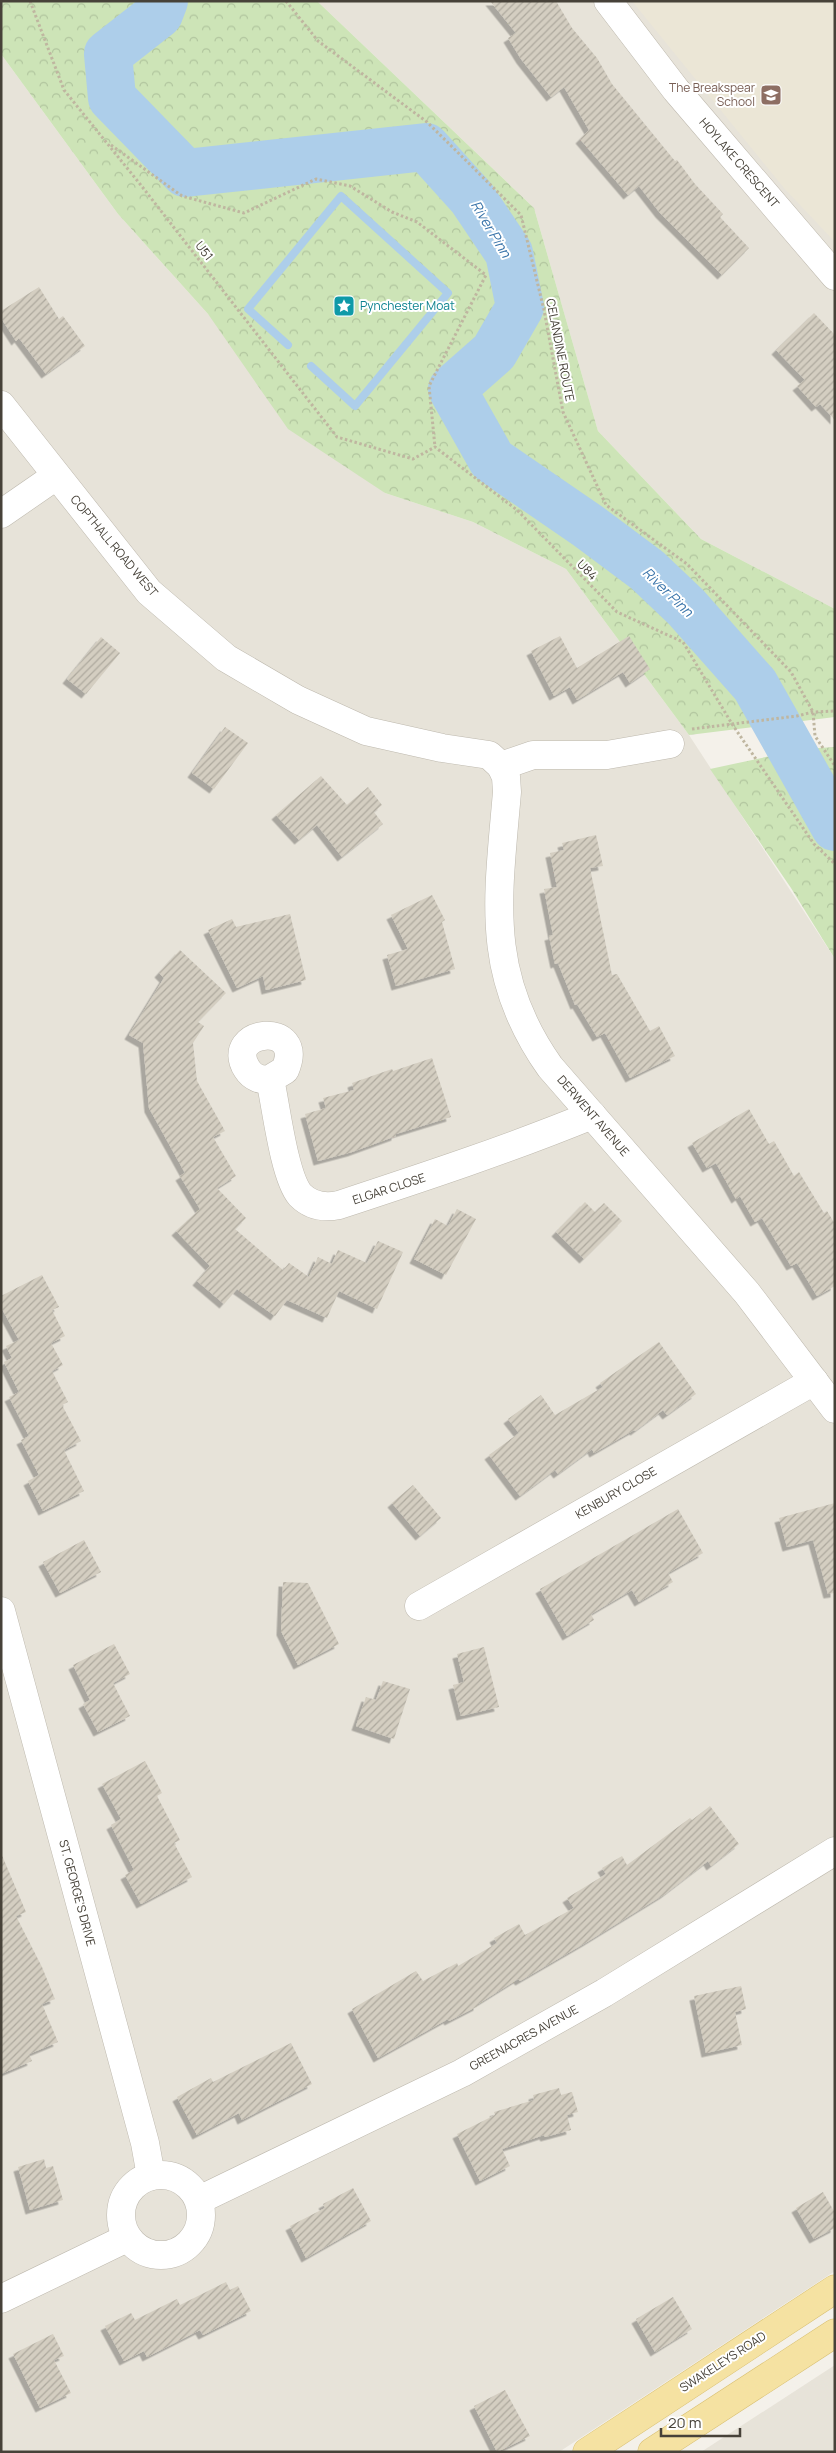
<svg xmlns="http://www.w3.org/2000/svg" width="836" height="2453" viewBox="0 0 836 2453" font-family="Manrope,sans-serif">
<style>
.residential{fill:#e7e3d9}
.education{fill:#ebe6d6}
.forest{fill:url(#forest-crowns)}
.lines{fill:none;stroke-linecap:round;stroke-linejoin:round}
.stream{stroke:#adceea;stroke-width:8}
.river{stroke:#adceea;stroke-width:48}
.building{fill:url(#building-hatch);filter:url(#shadow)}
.minor-casing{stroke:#beb9ae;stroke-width:29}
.major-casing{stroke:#d9c073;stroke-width:29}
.path{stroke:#bfb6a0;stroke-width:3;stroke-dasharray:2.5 2.5;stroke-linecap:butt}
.minor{stroke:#fff;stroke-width:28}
.major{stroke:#f5e2a2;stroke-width:28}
.labels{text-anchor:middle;stroke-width:4;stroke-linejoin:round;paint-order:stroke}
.education-label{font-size:12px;fill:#785e54;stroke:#fff;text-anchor:end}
.street-label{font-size:12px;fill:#474239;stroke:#fff}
.culture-label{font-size:12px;fill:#0d838f;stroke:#fff;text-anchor:start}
.water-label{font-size:14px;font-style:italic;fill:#3b75aa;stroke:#fff}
</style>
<defs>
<pattern id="forest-crowns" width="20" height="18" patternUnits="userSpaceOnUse" patternTransform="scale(1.25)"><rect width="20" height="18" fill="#cde4b7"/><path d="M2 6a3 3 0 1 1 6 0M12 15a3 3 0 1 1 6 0" fill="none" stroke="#b1c59e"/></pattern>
<pattern id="building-hatch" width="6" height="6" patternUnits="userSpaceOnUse" patternTransform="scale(1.25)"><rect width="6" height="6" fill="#d4cec1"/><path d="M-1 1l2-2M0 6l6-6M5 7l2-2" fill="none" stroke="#aea99e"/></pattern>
<filter id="shadow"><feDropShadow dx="-4.5" dy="4.5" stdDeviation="0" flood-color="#0004"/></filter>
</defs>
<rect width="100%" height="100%" fill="#f4f1ea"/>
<g class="residential">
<polygon points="317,1 835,1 835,609 701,539 598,431 534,208"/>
<polygon points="1,54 118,214 208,314 385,493 473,522 566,569 689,735 835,959 835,2271 559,2452 1,2452"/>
<polygon points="835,2365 835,2452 701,2452"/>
</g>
<polygon class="education" points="632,1 835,1 835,242 784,188"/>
<g class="forest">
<polygon points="1,1 317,1 534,208 598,431 701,539 835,609 835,717 689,735 566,569 473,522 385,493 288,429 208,314 118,214 1,54"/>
<polygon points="835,747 835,959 791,888 710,769 803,749"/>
</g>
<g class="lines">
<polyline class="stream" points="288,345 248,309 341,196 448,293 355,406 311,366"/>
<polyline class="river" points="164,1 159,14 108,54 112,98 185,173 426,147 472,198 509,253 520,307 494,352 452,389 492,460 588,526 647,570 686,607 755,685 835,827"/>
</g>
<g class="building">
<polygon points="490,1 556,1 572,28 597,58 612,84 675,161 677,160 695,184 723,214 720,217 749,248 722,275 660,213 639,186 628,195 580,139 589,130 564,87 551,97 521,59 508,38 516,33"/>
<polygon points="39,287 59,319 63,316 85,346 46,374 19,338 16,341 1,318 1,311"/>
<polygon points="814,313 835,335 835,420 820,404 816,407 797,386 805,380 776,350"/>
<polygon points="560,636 577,668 629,636 650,669 630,683 623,672 577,700 570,687 554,696 531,651"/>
<polygon points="101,637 120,653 86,694 67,679"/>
<polygon points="225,727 248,743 214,789 192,773"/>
<polygon points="321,776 347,805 368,787 382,805 374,812 383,824 342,857 317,825 299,840 276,815"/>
<polygon points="596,835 603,866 590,868 612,975 617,974 650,1031 659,1026 675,1056 630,1078 605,1033 597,1037 577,1004 575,1005 558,963 555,964 549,936 553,935 544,889 557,887 550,853 564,850 562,843"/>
<polygon points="432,895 445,920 442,922 455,969 396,986 387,955 408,949 391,915"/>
<polygon points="290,914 306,980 266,990 263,976 237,988 208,930 232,919 236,927"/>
<polygon points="180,950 226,993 198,1022 204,1026 193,1043 197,1081 225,1131 213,1137 236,1176 217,1188 246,1218 235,1229 283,1270 289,1263 309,1277 318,1257 332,1264 338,1250 367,1263 378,1241 403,1252 377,1309 339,1291 327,1318 287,1300 275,1316 237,1289 224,1304 197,1281 210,1266 176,1231 200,1209 180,1176 185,1173 149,1108 143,1043 129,1035 164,978 159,973"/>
<polygon points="432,1058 451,1117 396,1134 396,1136 352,1152 318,1161 305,1114 326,1108 323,1098 354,1090 352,1083 392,1069 393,1071"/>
<polygon points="749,1109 769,1144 774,1141 794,1176 799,1172 824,1213 827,1211 835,1224 835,1286 817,1296 797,1263 791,1266 762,1218 755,1222 740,1196 736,1199 716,1163 707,1168 692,1143"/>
<polygon points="585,1202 595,1212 604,1203 622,1221 584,1259 556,1232"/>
<polygon points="457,1209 476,1219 446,1275 414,1259 435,1219 448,1226"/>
<polygon points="42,1275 59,1307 52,1310 65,1336 51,1343 63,1365 52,1371 68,1402 62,1405 81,1441 64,1450 84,1491 43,1511 28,1481 39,1475 21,1440 29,1436 9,1397 19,1392 4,1362 12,1358 6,1346 19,1340 1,1307 1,1296"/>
<polygon points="659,1342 696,1394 667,1415 663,1410 635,1431 634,1430 594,1453 592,1449 558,1474 555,1470 520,1496 489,1455 519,1433 508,1419 541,1395 555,1415 603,1387 600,1383"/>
<polygon points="413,1485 441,1518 420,1536 392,1503"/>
<polygon points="835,1503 835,1593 828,1594 813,1540 787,1547 779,1518"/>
<polygon points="678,1509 703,1553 668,1573 673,1582 639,1602 632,1590 591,1614 594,1620 567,1636 540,1589"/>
<polygon points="84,1540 101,1572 60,1593 43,1562"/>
<polygon points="283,1582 308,1583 339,1644 298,1665 281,1631"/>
<polygon points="114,1644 130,1674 113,1683 130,1716 98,1732 83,1704 90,1700 73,1665"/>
<polygon points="484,1647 499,1707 461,1716 453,1685 464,1682 457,1654"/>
<polygon points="383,1681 410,1689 394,1739 356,1726 366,1697 376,1700"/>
<polygon points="145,1761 162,1793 157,1796 180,1840 174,1843 192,1877 141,1904 125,1875 134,1870 111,1825 121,1819 102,1784"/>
<polygon points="710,1806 739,1844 711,1866 708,1861 665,1894 587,1942 520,1981 518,1979 478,2004 478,2006 449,2021 448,2019 378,2058 352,2009 416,1971 423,1981 457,1963 458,1966 497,1943 494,1938 519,1924 525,1935 574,1908 567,1898 606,1874 602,1868 622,1856 627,1865 690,1818 692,1820"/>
<polygon points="1,1853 26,1912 16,1916 42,1967 55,1999 42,2004 58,2042 29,2054 32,2061 1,2074"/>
<polygon points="741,1986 746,2009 735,2012 742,2045 706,2053 694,1996"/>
<polygon points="291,2043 312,2084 242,2120 239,2113 197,2135 177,2097 211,2078 213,2082"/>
<polygon points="559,2088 561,2095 572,2092 578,2112 567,2115 571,2130 545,2137 544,2135 502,2149 510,2166 480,2181 457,2134 495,2115 494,2112 534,2100 533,2095"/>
<polygon points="44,2159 46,2168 53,2166 63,2200 30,2210 18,2167"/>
<polygon points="353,2188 371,2221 306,2258 290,2226 325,2208 323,2204"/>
<polygon points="823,2192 835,2213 835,2228 814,2239 796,2208"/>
<polygon points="226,2282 230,2290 238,2286 251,2311 203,2335 200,2330 147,2357 144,2351 124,2361 105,2326 131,2313 135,2320 177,2299 180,2305"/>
<polygon points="673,2297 692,2329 655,2352 636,2319"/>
<polygon points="53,2334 64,2356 54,2360 71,2393 40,2408 13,2354"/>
<polygon points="505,2390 530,2436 497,2452 474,2406"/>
</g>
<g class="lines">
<g class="minor-casing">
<g id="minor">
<polyline points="608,1 676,90 835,276"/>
<polyline points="1,405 149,592 226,658 298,700 366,731 442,748 489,755 501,766 533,755 607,755 670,744"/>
<polyline points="1,514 56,476"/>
<path d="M501,766L506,777L507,792C498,898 484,974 550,1067L747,1293L835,1409"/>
<path d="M270,1079L285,1070C307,1019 222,1030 247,1069C252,1077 261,1081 270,1079C276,1106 284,1176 300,1195C311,1206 325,1208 339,1205C424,1177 509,1149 592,1115"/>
<polyline points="419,1606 814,1381"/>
<polyline points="1,1611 145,2143 151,2176"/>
<circle cx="161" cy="2215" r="40"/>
<polyline points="199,2200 462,2073 604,1993 835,1851"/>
<polyline points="1,2299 127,2238"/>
</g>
</g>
<g class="major-casing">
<g id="major">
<polyline points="587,2452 835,2289"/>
<polyline points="652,2452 835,2333"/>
</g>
</g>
<g class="path">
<polyline points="30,1 64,90 140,184 337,437 413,459 435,447 517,510 617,612 683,642 732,724 814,844 835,864"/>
<polyline points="286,1 318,41 427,122 521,215 544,310 563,412 606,505 687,564 791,672 813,712 815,736 835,766"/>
<polyline points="111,145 182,196 244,213 316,179 350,186 392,212 417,222 486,275 429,386 435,447"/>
<polyline points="692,729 797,716 813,712 835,711"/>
</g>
<use href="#minor" class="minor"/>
<use href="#major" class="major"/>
</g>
<defs>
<g id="school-square" transform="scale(1.125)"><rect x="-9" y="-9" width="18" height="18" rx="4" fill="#8d6e63" stroke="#fff"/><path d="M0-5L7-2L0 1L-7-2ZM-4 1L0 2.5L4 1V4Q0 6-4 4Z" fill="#fff"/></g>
<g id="sight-square" transform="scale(1.125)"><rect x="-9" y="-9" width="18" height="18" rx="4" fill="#0f9aa8" stroke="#fff"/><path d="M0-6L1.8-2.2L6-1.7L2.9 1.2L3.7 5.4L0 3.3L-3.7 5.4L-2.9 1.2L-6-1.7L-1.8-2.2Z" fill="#fff"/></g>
</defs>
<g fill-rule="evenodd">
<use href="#school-square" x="771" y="95"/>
<use href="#sight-square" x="344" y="306"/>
</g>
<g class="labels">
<g class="education-label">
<text x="755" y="92">The Breakspear<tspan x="755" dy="14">School</tspan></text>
</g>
<g class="street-label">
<text transform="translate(739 163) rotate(49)" y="4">HOYLAKE CRESCENT</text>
<text transform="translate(204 251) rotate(52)" y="4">U51</text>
<text transform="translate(560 350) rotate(79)" y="4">CELANDINE ROUTE</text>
<text transform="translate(114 546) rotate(50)" y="4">COPTHALL ROAD WEST</text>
<text transform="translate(587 570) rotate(46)" y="4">U84</text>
<text transform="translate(593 1116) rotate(49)" y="4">DERWENT AVENUE</text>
<text transform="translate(389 1189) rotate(-18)" y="4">ELGAR CLOSE</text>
<text transform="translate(616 1493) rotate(-30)" y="4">KENBURY CLOSE</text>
<text transform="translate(77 1893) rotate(75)" y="4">ST. GEORGE'S DRIVE</text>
<text transform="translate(524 2038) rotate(-29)" y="4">GREENACRES AVENUE</text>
<text transform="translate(723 2362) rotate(-33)" y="4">SWAKELEYS ROAD</text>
</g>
<g class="culture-label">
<text x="360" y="310">Pynchester Moat</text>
</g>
<g class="water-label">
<text transform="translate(491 229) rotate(59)" y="5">River Pinn</text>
<text transform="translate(668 592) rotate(44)" y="5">River Pinn</text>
</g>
</g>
<rect width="836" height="2453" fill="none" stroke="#474239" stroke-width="5"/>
<path d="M661 2428v8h79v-8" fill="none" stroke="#474239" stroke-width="2.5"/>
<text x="668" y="2428" font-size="15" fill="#474239" stroke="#ffffff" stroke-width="4" paint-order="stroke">20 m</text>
</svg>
